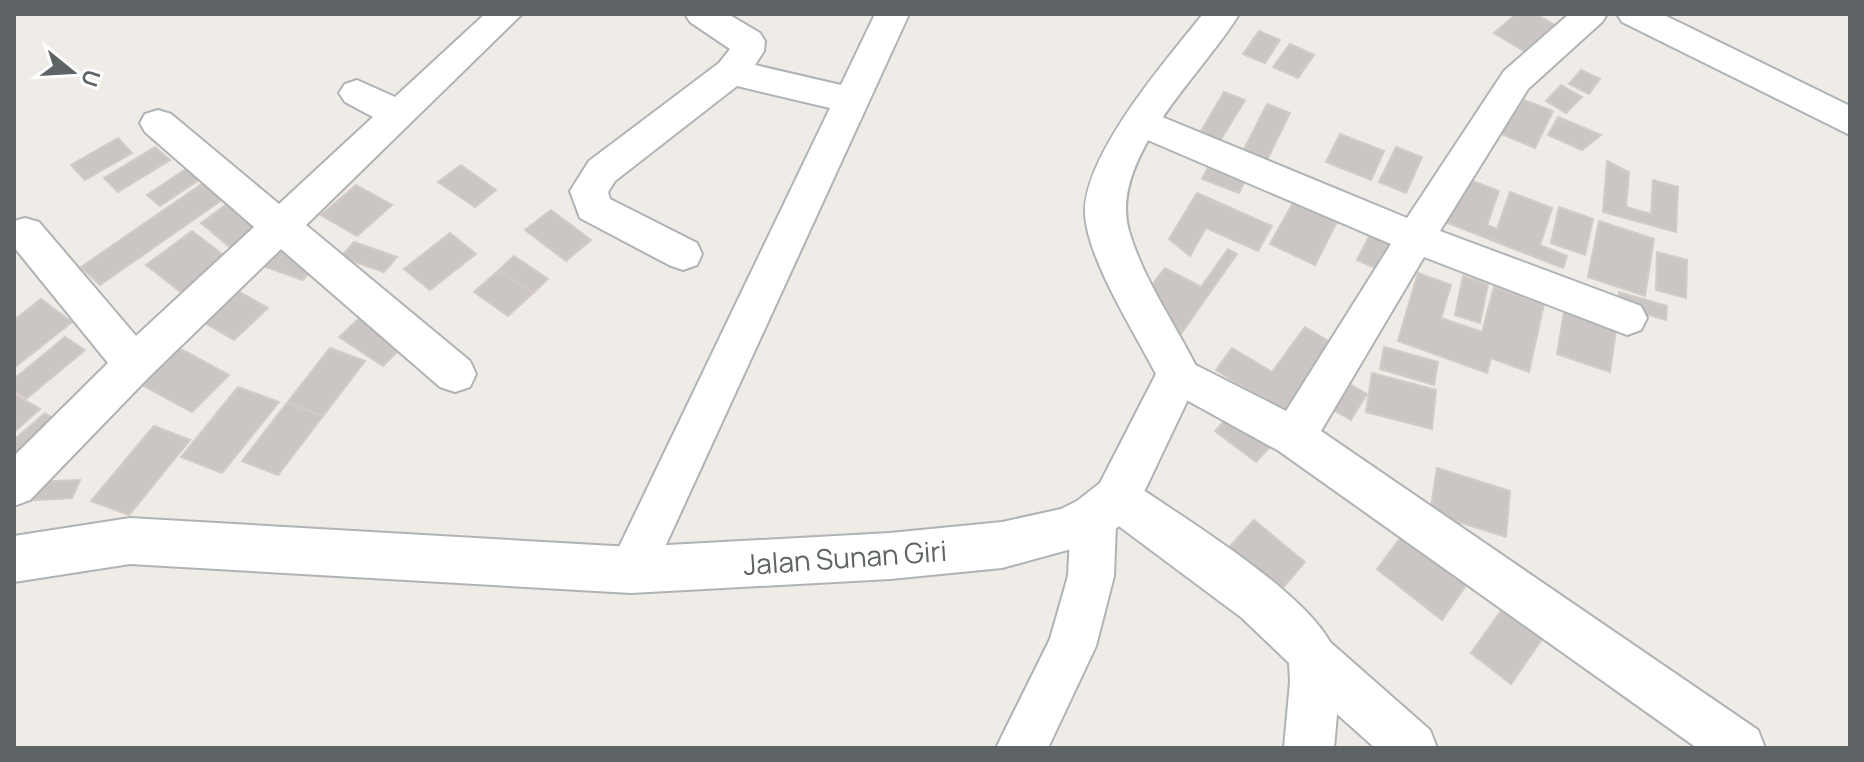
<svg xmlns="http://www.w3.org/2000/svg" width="1864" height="762" viewBox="0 0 1864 762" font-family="Manrope,sans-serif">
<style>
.building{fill:#cbc6c4;stroke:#d3cbc5;stroke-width:2}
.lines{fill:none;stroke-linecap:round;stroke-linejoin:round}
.minor-casing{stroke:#afb3b5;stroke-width:4}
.tertiary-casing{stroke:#afb3b5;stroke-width:4}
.minor{fill:#fff;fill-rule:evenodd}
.tertiary{fill:#fff;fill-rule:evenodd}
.labels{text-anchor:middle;stroke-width:8;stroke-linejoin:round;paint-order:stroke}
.street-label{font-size:28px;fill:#5e6466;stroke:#fff}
</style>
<rect width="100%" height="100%" fill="#efebe7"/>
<g class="building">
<polygon points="1516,14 1535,14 1555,25 1524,51 1494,33"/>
<polygon points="1259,31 1280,40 1265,63 1243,54"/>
<polygon points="1290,44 1314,55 1298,78 1273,67"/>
<polygon points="1581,70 1600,79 1589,94 1569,84"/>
<polygon points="1561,85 1582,97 1566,113 1546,101"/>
<polygon points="1224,92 1245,100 1220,141 1200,133"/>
<polygon points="1511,95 1553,111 1535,148 1494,131"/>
<polygon points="1267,104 1290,113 1267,160 1243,151"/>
<polygon points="1558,117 1601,135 1582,150 1548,135"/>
<polygon points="1340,134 1384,151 1371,180 1326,162"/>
<polygon points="118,138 132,153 85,180 71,165"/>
<polygon points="155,147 170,160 118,192 104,178"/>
<polygon points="1396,147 1422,157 1406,193 1379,182"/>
<polygon points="1214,156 1250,170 1239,193 1202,179"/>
<polygon points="1607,161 1629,172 1626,207 1651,214 1653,180 1678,187 1676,232 1603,212"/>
<polygon points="195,163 208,174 160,206 147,195"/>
<polygon points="461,165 496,190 475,207 438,182"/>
<polygon points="1462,177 1499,191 1487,225 1497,229 1510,192 1552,208 1540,245 1567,256 1563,268 1445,222"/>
<polygon points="209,179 229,195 100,285 81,267"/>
<polygon points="356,185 392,205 357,236 321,215"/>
<polygon points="1197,193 1272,226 1258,251 1206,228 1190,256 1169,239"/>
<polygon points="1294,201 1338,220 1315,265 1270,244"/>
<polygon points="227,204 259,229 231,248 201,223"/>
<polygon points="1559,207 1593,219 1585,255 1551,243"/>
<polygon points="551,210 591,240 566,261 525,230"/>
<polygon points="1599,221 1654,239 1645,296 1588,277"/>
<polygon points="1376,223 1398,233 1379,270 1357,260"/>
<polygon points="192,231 227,258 182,293 146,265"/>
<polygon points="450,233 476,254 430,290 404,269"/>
<polygon points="354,242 397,257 384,272 341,257"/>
<polygon points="1228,249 1237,254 1181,334 1151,286 1165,268 1201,287"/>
<polygon points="281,251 317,263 303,280 266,267"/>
<polygon points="1657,252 1687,260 1686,298 1656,290"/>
<polygon points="514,256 548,279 533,293 499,270"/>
<polygon points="499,270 533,293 508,316 474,292"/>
<polygon points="1418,273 1451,285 1441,318 1482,332 1494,287 1544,304 1529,372 1491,358 1487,373 1398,341"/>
<polygon points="1463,276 1488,284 1480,323 1455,315"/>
<polygon points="238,291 268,308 234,340 205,323"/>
<polygon points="1619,292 1667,306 1666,320 1618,306"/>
<polygon points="41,299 72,322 14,368 14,320"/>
<polygon points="1565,306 1617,323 1610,372 1557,354"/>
<polygon points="366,312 409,340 383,366 339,337"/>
<polygon points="1305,327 1335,345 1286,414 1216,370 1232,348 1272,372"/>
<polygon points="65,337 85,350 26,399 14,391 14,379"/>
<polygon points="177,347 229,375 192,412 140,384"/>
<polygon points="1384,347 1438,362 1434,385 1380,369"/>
<polygon points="330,348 365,361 323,416 287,403"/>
<polygon points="1372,373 1436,390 1432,429 1366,412"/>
<polygon points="1342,380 1367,394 1351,420 1326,406"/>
<polygon points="238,387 279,402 222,473 181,457"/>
<polygon points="14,394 40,409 14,432"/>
<polygon points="287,403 323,416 278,475 242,461"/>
<polygon points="1235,409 1276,440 1256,462 1215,431"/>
<polygon points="45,413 63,425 14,469 14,440"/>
<polygon points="154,426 190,440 129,515 91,501"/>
<polygon points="1437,468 1510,491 1506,537 1430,513"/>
<polygon points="80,480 72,498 22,501 30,482"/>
<polygon points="1254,520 1305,562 1274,598 1222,555"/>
<polygon points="1404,533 1469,581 1442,620 1377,569"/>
<polygon points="1503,608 1543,638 1511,684 1471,653"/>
</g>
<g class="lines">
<g class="minor-casing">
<g id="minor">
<polygon points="485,14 522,14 306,225 470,361 476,374 470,387 455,392 440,387 281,249 149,377 30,500 14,506 14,456 108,363 14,247 14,221 25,218 39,222 136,336 254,227 145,132 140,123 145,114 158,110 171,114 279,204 373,117 345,102 339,93 345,84 357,80 395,97"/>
<polygon points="685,14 728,14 760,33 765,41 764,51 755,65 841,85 875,14 909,14 647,586 631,592 615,586 608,570 830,108 737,86 615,181 608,192 610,199 697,243 702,254 697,265 683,270 669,265 580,218 570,191 589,161 719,63 730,49 690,22"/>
<polygon points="1569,14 1607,14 1602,22 1528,89 1440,231 1641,306 1647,318 1641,330 1627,335 1424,257 1321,431 1758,730 1765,748 1697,748 1279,451 1163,387 1157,374 1163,361 1178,356 1286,411 1391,244 1129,132 1124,123 1129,114 1142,110 1155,114 1407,218 1504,71"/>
<polygon points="1617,14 1662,14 1850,106 1850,135 1622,22"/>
<path d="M1117,477L1133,483C1185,519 1301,589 1330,642L1430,730L1437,748H1375L1337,714L1334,748H1284L1290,682L1289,663L1242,618L1116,524L1114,576L1096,646L1048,748H996L1050,639L1068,576L1071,517L1078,502L1095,496L1101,483Z"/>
</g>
</g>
<g class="tertiary-casing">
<path id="tertiary" d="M1203,14H1239C1204,73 1108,157 1129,231C1144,282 1177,326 1200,374L1134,513L1111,533L1082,546L1002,568L890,579L631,593L130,564L14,582V536L130,518L631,547L890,533L1002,522L1061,509L1077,501L1100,483L1156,374C1135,333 1086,257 1085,212C1085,153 1167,59 1203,14Z"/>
</g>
<use href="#minor" class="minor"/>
<use href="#tertiary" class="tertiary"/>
</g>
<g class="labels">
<g class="street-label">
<text transform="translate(845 558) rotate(-4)" y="10">Jalan Sunan Giri</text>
</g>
</g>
<rect width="1864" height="762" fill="none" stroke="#5e6466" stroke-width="32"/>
<g transform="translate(72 72) rotate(108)" stroke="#ffffff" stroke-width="6" paint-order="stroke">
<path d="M0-6L14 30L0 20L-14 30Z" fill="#5e6466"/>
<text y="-12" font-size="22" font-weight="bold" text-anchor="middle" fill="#5e6466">U</text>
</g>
</svg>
